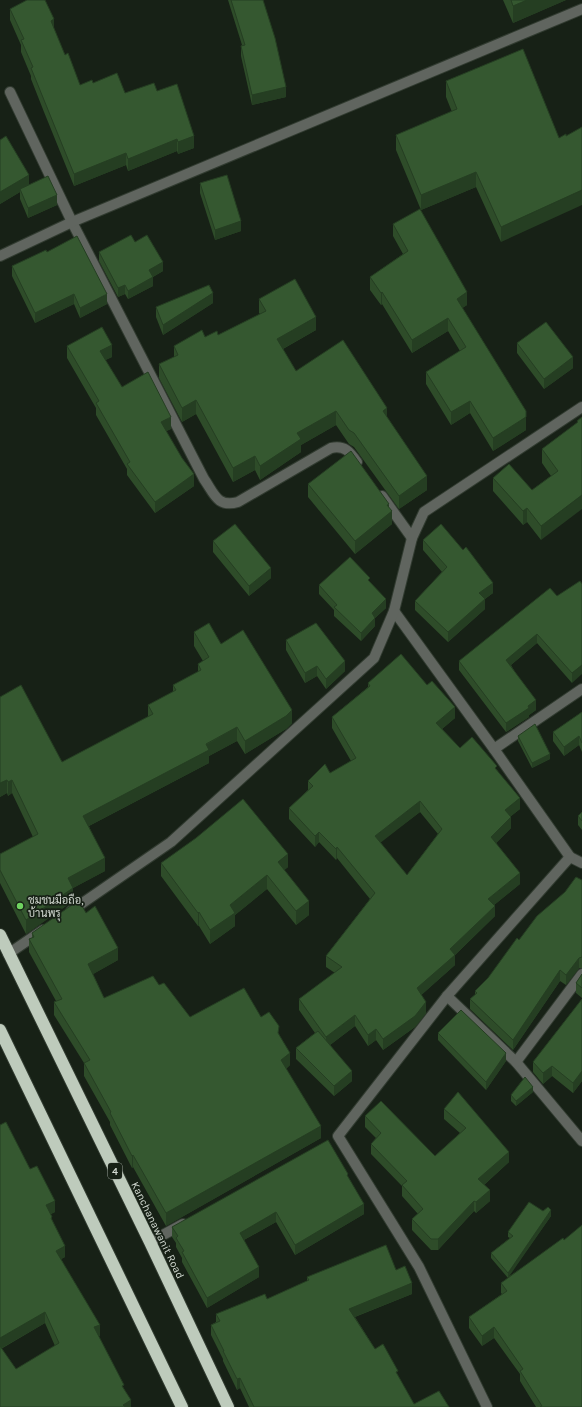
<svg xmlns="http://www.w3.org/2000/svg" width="582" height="1407" viewBox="0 0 582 1407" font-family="Karla,Sarabun,sans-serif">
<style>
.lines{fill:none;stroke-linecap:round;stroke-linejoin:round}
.minor-casing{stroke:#313b30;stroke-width:12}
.highway-casing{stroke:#313b30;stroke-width:14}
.minor{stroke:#60655f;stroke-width:10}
.highway{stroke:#becbbc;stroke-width:12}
.wall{fill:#2e4c29;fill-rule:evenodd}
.shaded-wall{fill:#253e22}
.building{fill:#355830;stroke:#253e22;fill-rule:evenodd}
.poi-dot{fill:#6fd360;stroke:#172116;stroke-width:1.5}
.labels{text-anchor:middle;stroke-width:3.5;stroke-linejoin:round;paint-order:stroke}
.shield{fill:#172116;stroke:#9ba29a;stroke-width:1}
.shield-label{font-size:10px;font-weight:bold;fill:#d3dad2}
.poi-label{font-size:11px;fill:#d3dad2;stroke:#172116;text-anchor:start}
.street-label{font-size:11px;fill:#d3dad2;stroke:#172116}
</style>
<rect width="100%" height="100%" fill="#172116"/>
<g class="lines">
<g class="minor-casing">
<g id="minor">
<path d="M10,92L72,222L204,479C214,493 217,508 238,502L331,448C345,445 350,452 357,462"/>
<polyline points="0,256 72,222 582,9"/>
<polyline points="382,496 412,538"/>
<polyline points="394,611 494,749 570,857 582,863"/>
<polyline points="494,749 582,689"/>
<polyline points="71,911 171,842 374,658 394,611 412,538 424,512 582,407"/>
<polyline points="8,954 43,930"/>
<polyline points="447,996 516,1062 582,1141"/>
<polyline points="516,1062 582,974"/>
<polyline points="150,1242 183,1224"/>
<polyline points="487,1407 419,1267 338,1136 447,996 570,857"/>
</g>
</g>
<g class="highway-casing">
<g id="highway">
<polyline points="0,935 150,1242 228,1407"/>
<polyline points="0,1030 182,1407"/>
</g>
</g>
<use href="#minor" class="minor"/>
<use href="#highway" class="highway"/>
</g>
<g class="wall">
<polygon points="228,0 263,0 286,97 252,105 241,56 241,46 242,45"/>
<polygon points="503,0 566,0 513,23"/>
<polygon points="10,9 54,30 65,55 80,85 93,83 125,93 157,91 194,148 178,154 177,151 128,171 126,165 74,186 44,112 31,79 31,76 21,52 21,45 10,20"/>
<polygon points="523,49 501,242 476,187 421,210 396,150 396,135 452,112 446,97 446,81"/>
<polygon points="0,140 29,185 57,205 28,218 20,199 20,192 0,204"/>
<polygon points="200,183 241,231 215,240 200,193"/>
<polygon points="393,224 467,305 462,308 526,430 493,451 470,413 451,425 426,384 426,372 460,351 448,331 412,353 382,304 381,305 370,290 370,277 403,254 393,236"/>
<polygon points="135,242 163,271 153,277 153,286 128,299 125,294 118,297 99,261 99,252"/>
<polygon points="47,252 107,304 80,318 74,304 35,323 12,276 12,266"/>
<polygon points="259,299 316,330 283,349 296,371 387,417 427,490 399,509 354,447 349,444 336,425 301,445 301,452 260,480 255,470 233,482 196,414 182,422 159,378 159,364 174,357 174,346 205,337 218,335 260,314 259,313"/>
<polygon points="213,303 163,335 156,317 156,307"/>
<polygon points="517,343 573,368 544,389 517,353"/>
<polygon points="67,346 112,357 105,360 122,387 171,429 166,431 194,486 155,513 127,475 127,469 96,415 96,408 67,358"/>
<polygon points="582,417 541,540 527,522 523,525 493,491 493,478 532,490 551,476 542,463 542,449 577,423 577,421"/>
<polygon points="308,484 389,508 392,524 355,554 308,497"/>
<polygon points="423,540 493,593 485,599 485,609 448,642 415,610 415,601 442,572 423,550"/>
<polygon points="213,541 271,578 249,596 213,552"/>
<polygon points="580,581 572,683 537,643 511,665 536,710 529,715 529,717 506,732 459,670 459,661"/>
<polygon points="370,583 386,608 375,618 375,626 361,641 334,616 334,610 319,594 319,585"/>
<polygon points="194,632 221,644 292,723 286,729 245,754 237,741 209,756 209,763 89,826 105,871 73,888 73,901 26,934 0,883 0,854 33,837 12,793 8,796 7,793 0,797 0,697 62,762 148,717 148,705 173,692 173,685 198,672 198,664 203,661 194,646"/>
<polygon points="286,640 345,671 326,689 317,676 305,683 286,650"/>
<path d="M368,683L455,718L442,729L460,748L497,770L520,809L511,816V828L496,843L520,884L494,905L495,916L455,955V965L421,995L426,1013L415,1027L383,1050L376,1040L368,1046L355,1026L330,1045L352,1081L334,1096L296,1059V1048L315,1033L299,1010V999L335,973L326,967V956L370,899L337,858L336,860L319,842L315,847L289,819V808L308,790V781L330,773L351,761L332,728V717L368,687ZM420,812L438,834L407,875L380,842Z"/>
<polygon points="582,712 582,752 579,745 564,756 553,741 553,732"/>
<polygon points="518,736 550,759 532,768 518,741"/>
<polygon points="582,812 582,830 578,825 578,816"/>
<polygon points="161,863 288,867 284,870 309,915 296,925 267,889 235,915 235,926 210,944 199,926 198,926 161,876"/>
<polygon points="582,880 582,968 579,968 566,985 560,981 513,1050 470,1009 470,999 475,995 475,991 488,978 519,940"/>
<polygon points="86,913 118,960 93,974 104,998 159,985 190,1017 261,1017 279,1034 290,1065 286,1069 321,1138 166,1226 133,1167 132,1168 110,1125 110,1122 84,1076 84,1063 54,1015 54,1002 56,1001 29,952 29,939 32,938 32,933"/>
<polygon points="582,974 582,998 576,993 576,983"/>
<polygon points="582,999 582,1081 573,1093 552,1076 543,1084 533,1072 533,1062"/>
<polygon points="438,1033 506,1061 486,1090 438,1040"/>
<polygon points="533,1092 516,1106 511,1101 511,1095"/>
<polygon points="444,1109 509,1162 484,1185 490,1201 476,1213 474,1211 438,1250 431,1250 412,1230 412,1219 418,1214 402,1196 402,1186 371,1154 371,1144 376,1138 365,1127 365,1116 435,1156 460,1133 444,1119"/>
<path d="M0,1125L30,1169L55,1212L51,1214L52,1220L65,1257L61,1259L100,1336H98L124,1389L131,1407H0ZM45,1323L55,1346L16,1369L1,1349Z"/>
<polygon points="348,1178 364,1214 295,1255 276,1222 244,1240 259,1277 207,1308 182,1262 182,1258 176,1247 176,1243 172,1237 172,1227"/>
<polygon points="543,1211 551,1216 508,1277 564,1240 582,1407 536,1407 520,1381 520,1374 494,1338 482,1346 469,1328 469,1317 502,1294 501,1293 501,1283 508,1278 491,1258 491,1253 510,1238 508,1237 508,1232"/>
<polygon points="396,1270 412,1294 355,1317 375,1349 398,1376 414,1404 449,1407 249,1407 240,1388 237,1390 223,1361 223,1359 211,1335 211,1325 216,1322 216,1314 267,1299 307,1281 307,1277"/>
</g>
<g class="shaded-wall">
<polygon points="527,0 566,0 513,23 513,6"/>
<polygon points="54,19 54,31 51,21"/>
<polygon points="286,87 286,97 252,105 252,95"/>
<polygon points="194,136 194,148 178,154 178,142"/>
<polygon points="177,139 177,151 128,171 128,159"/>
<polygon points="126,153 126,165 74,186 74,174"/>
<polygon points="476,172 476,187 421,210 421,195"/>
<polygon points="29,175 29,187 20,189 20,192 0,204 0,192"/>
<polygon points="582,190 582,205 501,242 501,227"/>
<polygon points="57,195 57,205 28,218 28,208"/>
<polygon points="241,221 241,231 215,240 215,230"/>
<polygon points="163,262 163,271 149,279 149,270"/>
<polygon points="153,277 153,286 128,299 128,291"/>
<polygon points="125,285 125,294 118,297 118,288"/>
<polygon points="382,292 382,304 381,305 381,293"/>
<polygon points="467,292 467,305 457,312 457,299"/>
<polygon points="213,293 213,303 163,335 163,325"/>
<polygon points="74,294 74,304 35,323 35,313"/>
<polygon points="107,294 107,304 80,318 80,308"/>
<polygon points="316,317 316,330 277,352 277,339"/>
<polygon points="448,318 448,331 412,353 412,340"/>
<polygon points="112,345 112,357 100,363 100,351"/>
<polygon points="573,357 573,368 544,389 544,379"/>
<polygon points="196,400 196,414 182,422 182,408"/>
<polygon points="470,401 470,413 451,425 451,412"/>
<polygon points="387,408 387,422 383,411"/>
<polygon points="336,411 336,425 301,445 301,452 260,480 260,466 297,433"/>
<polygon points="171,417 171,429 161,434 161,422"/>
<polygon points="526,417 526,430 493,451 493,438"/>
<polygon points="255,456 255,470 233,482 233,468"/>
<polygon points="194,474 194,486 155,513 155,502"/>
<polygon points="427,476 427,490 399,509 399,496"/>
<polygon points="582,495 582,509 541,540 541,526"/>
<polygon points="389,504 389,513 392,511 392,524 355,554 355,541"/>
<polygon points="527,508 527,522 523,525 523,511"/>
<polygon points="271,568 271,578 249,596 249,586"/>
<polygon points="493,583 493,593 479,603 479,593"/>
<polygon points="386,599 386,608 375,618 375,626 361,641 361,633 372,613"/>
<polygon points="485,599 485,609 448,642 448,632"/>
<polygon points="537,634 537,643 506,669 506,660"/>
<polygon points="345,661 345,671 326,689 326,679"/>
<polygon points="582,665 582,674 572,683 572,673"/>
<polygon points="317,666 317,676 305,683 305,673"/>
<polygon points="536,700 536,710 529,715 529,717 506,732 506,723"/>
<polygon points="455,707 455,718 436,734 436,723"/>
<polygon points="292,710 292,723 286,729 245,754 245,741"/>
<polygon points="237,727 237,741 209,756 209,763 83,829 83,816"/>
<polygon points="579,736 579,745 564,756 564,747"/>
<polygon points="550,754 550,759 532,768 532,763"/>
<polygon points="7,780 7,793 0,797 0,783"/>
<polygon points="12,780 12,793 8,796 8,782"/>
<polygon points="520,798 520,809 505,821 505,810"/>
<polygon points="420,801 420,812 375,847 375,836"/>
<polygon points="511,817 511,828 491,848 491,837"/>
<polygon points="319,832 319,842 315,847 315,836"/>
<polygon points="337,847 337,858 336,860 336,849"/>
<polygon points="288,854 288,867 278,876 278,862"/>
<polygon points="105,858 105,871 73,888 73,901 26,934 26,920 68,878"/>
<polygon points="520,873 520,884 488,910 488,899"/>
<polygon points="267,875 267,889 235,915 235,926 210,944 210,930 230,905"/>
<polygon points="309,901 309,915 296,925 296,911"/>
<polygon points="495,906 495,916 455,955 455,965 417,999 417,988 450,949"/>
<polygon points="199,912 199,926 198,926 198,913"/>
<polygon points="118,948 118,960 88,977 88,964"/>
<polygon points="579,958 579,968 566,985 566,975"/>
<polygon points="560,970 560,981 513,1050 513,1040"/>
<polygon points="426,1002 426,1013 415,1027 383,1050 383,1039"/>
<polygon points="355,1015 355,1026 326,1048 326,1037"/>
<polygon points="376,1029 376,1040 368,1046 368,1035"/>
<polygon points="290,1053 290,1065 281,1072 281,1060"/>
<polygon points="506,1053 506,1061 486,1090 486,1082"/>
<polygon points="552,1066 552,1076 543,1084 543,1073"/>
<polygon points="352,1071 352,1081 334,1096 334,1086"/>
<polygon points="582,1071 582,1081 573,1093 573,1083"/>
<polygon points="533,1087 533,1092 516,1106 516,1101"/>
<polygon points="321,1126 321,1138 166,1226 166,1213"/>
<polygon points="509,1152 509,1162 478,1190 478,1179"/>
<polygon points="133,1155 133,1167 132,1168 132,1156"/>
<polygon points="490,1190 490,1201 476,1213 476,1202"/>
<polygon points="55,1201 55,1212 46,1216 46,1205"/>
<polygon points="474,1201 474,1211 438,1250 438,1239"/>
<polygon points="364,1204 364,1214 295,1255 295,1245"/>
<polygon points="551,1210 551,1216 508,1278 508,1273"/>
<polygon points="276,1212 276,1222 240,1242 240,1233"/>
<polygon points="65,1246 65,1257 56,1262 56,1251"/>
<polygon points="259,1267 259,1277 207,1308 207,1298"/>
<polygon points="412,1283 412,1294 349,1319 349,1309"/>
<polygon points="45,1312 45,1323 0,1349 0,1338"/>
<polygon points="100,1325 100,1336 94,1338 94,1327"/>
<polygon points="494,1327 494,1338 482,1346 482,1336"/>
<polygon points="240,1378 240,1388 237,1390 237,1379"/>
<polygon points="131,1400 131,1407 123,1407 123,1405"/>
</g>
<g class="building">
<polygon points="27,0 45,0 54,19 51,21 65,55 68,53 80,85 92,80 93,83 117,73 125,93 154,83 157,91 177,84 194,136 178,142 177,139 128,159 126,153 74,174 44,100 31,68 33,67 21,40 24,39 10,9"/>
<polygon points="231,0 263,0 275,38 286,87 252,95 241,46 245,45"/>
<polygon points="511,0 527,0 513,6"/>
<polygon points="523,49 559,138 566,134 566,136 582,127 582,190 501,227 476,172 421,195 396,135 457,109 446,81"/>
<polygon points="6,136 29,175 0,192 0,140"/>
<polygon points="227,175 241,221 215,230 200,183"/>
<polygon points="48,176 57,195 28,208 20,189"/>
<polygon points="420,209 467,292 457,299 526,411 526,417 493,438 470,401 451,412 426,372 466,347 448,318 412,340 382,292 381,293 370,277 408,251 393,224"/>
<polygon points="131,235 135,242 147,235 163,262 149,270 153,277 128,291 125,285 118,288 99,252"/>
<polygon points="77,236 107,294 80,308 74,294 35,313 12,266 46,250 47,252"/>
<polygon points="295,279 316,317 277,339 296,371 343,340 387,408 383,411 427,476 399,496 354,433 349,430 336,411 297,433 301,439 260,466 255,456 233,468 196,400 182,408 159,364 178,355 174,346 202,330 205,337 217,331 218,335 266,311 259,299"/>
<polygon points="209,285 213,293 163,325 156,307"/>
<polygon points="546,322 573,357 544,379 517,343"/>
<polygon points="102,327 112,345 100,351 122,387 148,372 171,417 161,422 182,458 194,474 155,502 127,464 130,462 96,403 99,401 67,346"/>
<polygon points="582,417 582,495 541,526 527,508 523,511 493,478 509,464 532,490 558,471 542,449 578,422 577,421"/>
<polygon points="351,451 389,504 387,505 392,511 355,541 308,484"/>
<polygon points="235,524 271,568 249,586 213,541"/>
<polygon points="441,524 463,550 466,547 493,583 479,593 485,599 448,632 415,601 447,567 423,540"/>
<polygon points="350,557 370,578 368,580 386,599 372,613 375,618 361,633 334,607 337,605 319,585"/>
<polygon points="580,581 582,584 582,665 572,673 537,634 506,660 536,700 528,706 529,708 506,723 459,661 550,588 557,596"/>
<polygon points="209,623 221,644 243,630 292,710 286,716 245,741 237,727 206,744 209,750 83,816 105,858 68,878 73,888 26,920 0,870 0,854 38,834 12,780 8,782 7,780 0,783 0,697 21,685 62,762 153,714 148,705 176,690 173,685 201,670 198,664 209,657 194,632"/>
<polygon points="316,623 345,661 326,679 317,666 305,673 286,640"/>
<path d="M401,654L427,685L432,681L455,707L436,723L460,748L472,737L497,766L495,768L520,798L505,810L511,817L491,837L520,873L488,899L495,906L450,949L455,955L417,988L426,1002L415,1016L383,1039L376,1029L368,1035L355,1015L326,1037L299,999L342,967L326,956L375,893L337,847L336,849L319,832L315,836L289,808L313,786L308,781L325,764L330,773L356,758L332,717L370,686L368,683ZM420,801L442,829L407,875L375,836Z"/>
<polygon points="582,712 582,743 579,736 564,747 553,732"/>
<polygon points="535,724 550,754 532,763 518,736"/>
<polygon points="243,799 288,854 278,862 309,901 296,911 267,875 230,905 235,913 210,930 199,912 198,913 161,863 196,838"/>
<polygon points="582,812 582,821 578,816"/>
<polygon points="576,877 582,880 582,957 579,958 566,975 560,970 513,1040 470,999 477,993 475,991 488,978 517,938 519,940 537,916 565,892"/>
<polygon points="79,900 86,913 95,906 118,948 88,964 104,998 153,976 159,985 164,983 190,1017 244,988 261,1017 269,1012 279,1026 278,1033 290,1053 281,1060 321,1126 166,1213 133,1155 132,1156 110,1113 111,1112 84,1063 90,1060 54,1002 62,999 29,939 34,937 32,933"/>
<polygon points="582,974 582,988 576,983"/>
<polygon points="582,999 582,1071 573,1083 552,1066 543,1073 533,1062"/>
<polygon points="461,1010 506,1053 486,1082 438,1033"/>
<polygon points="318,1031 352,1071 334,1086 296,1048"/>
<polygon points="525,1077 533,1087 516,1101 511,1095"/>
<polygon points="458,1092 509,1152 478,1179 490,1190 476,1202 474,1201 438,1239 431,1239 412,1219 423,1209 402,1185 407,1181 371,1144 381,1133 365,1116 381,1101 435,1156 466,1128 444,1109"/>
<polygon points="6,1122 30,1169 37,1166 55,1201 46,1205 52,1217 51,1218 65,1246 56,1251 100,1325 94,1327 124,1385 122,1386 131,1400 123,1405 125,1407 0,1407 0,1346 16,1369 59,1343 45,1312 0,1338 0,1125"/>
<polygon points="328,1140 348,1174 347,1175 364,1204 295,1245 276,1212 240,1233 259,1267 207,1298 182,1252 184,1251 176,1238 178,1236 172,1227"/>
<polygon points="529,1202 543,1211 548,1207 551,1210 508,1273 491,1253 513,1236 508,1232"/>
<polygon points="582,1225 582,1407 540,1407 542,1406 520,1371 523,1369 494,1327 482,1336 469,1317 507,1291 501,1283 563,1238 564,1240"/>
<polygon points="386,1245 396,1270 405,1266 412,1283 349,1309 375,1349 383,1344 398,1371 396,1372 414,1404 439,1391 449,1407 254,1407 240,1378 237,1379 223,1351 224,1351 211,1325 220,1321 216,1314 265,1294 267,1299 309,1280 307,1277"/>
</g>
<circle class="poi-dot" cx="20" cy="906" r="4"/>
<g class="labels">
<rect class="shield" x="108" y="1163" width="14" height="16" rx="3"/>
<g class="shield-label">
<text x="115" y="1175">4</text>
</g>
<g class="poi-label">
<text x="28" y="904">ชุมชนมือถือ,<tspan x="28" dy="13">บ้านพรุ</tspan></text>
</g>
<g class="street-label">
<text transform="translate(158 1230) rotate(64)" y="4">Kanchanawanit Road</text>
</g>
</g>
</svg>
